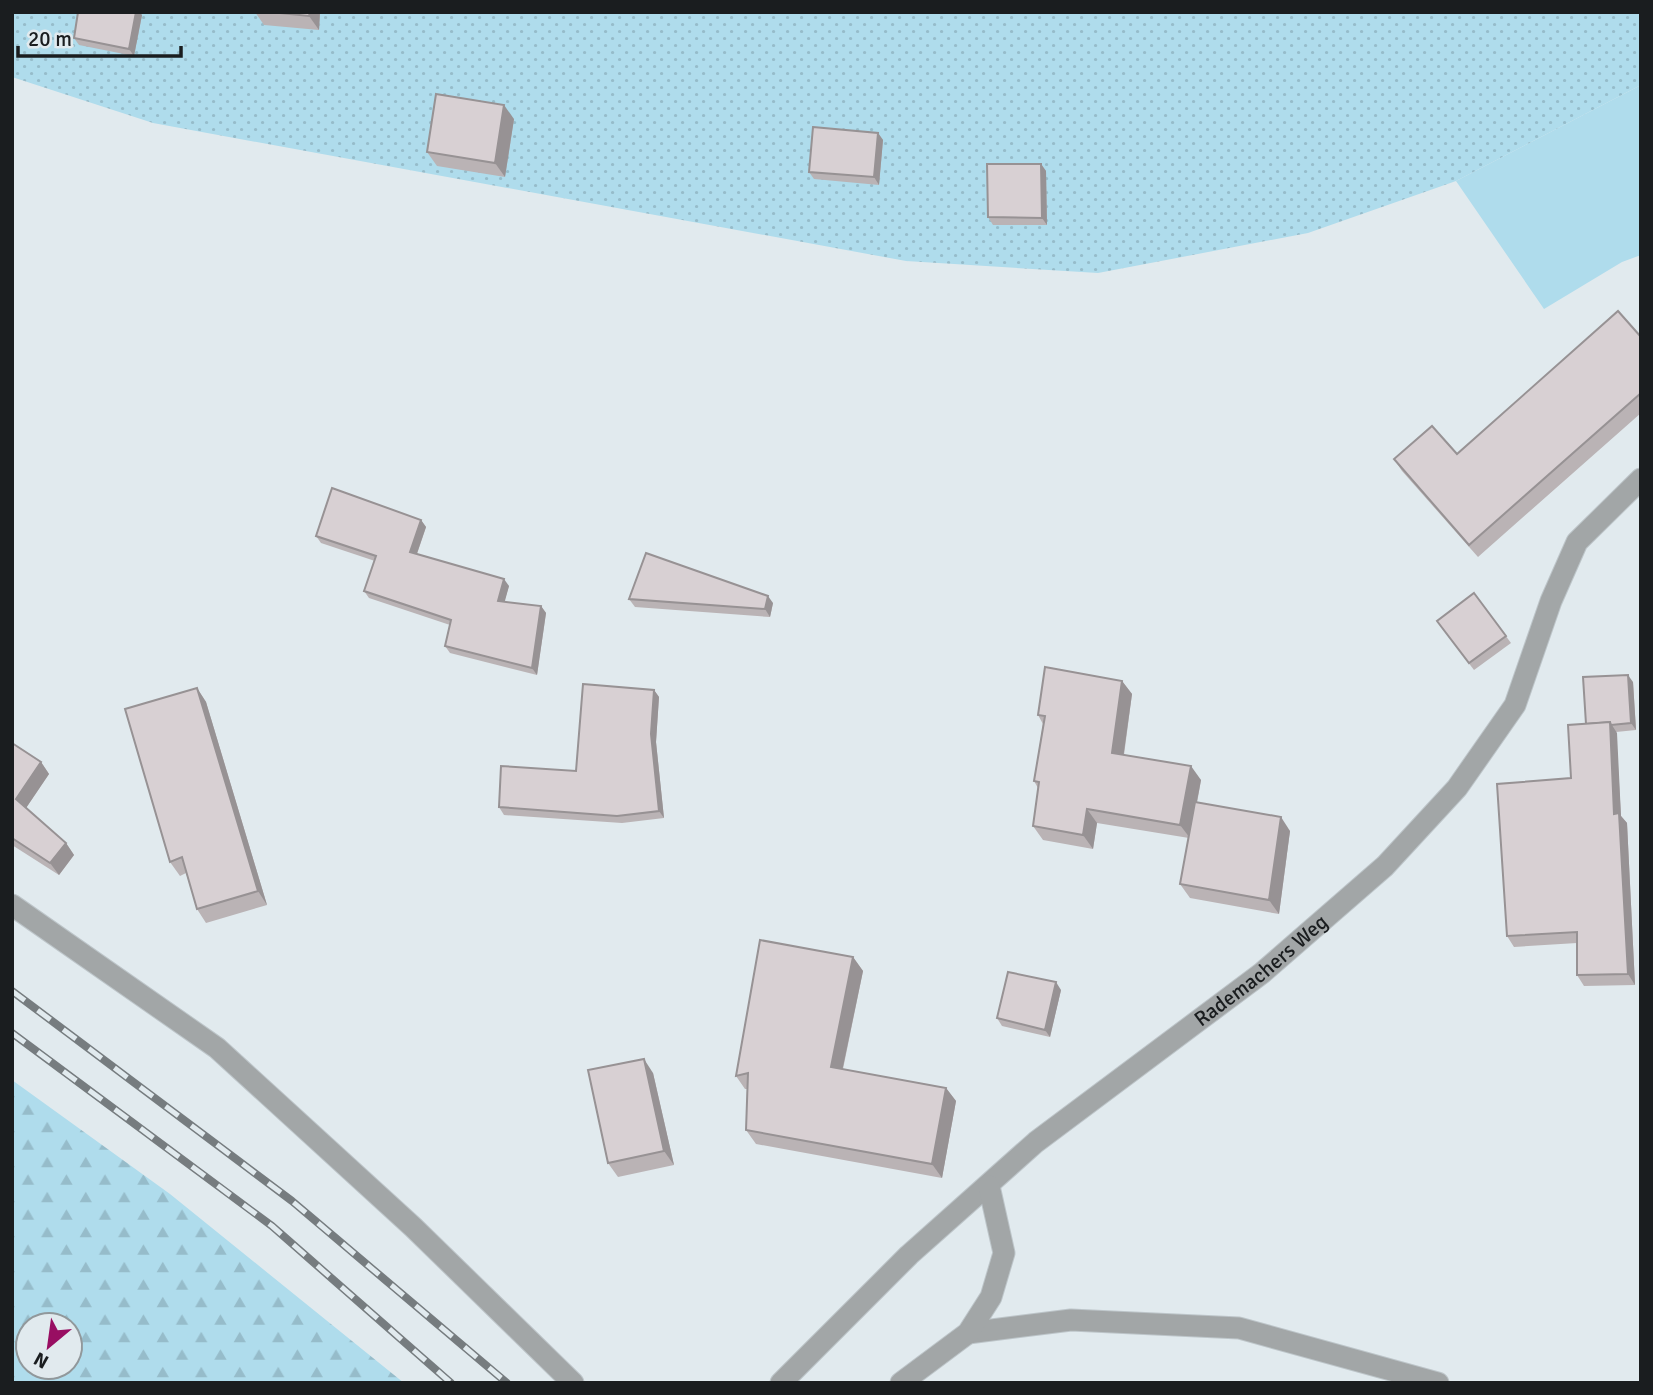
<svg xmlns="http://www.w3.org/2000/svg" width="1653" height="1395" viewBox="0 0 1653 1395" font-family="Signika,sans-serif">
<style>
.green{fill:#afdcec}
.forest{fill:url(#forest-firs);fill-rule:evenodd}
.garden{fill:url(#garden-dots)}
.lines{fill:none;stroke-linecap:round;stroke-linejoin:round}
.minor-casing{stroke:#bdc5c9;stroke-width:23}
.minor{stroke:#a2a6a7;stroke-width:21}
.rail-casing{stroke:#767c7f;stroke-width:8}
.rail{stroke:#e1eaee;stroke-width:5;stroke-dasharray:16;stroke-linecap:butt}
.wall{fill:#bab3b5}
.shaded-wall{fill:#979294}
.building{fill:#d8d0d3;stroke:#979294;stroke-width:2}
.labels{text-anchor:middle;stroke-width:6;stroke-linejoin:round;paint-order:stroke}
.street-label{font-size:21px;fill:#1a1d1f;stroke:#e1eaee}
</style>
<defs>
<pattern id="forest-firs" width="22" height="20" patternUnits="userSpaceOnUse" patternTransform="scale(1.75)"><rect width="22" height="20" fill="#afdcec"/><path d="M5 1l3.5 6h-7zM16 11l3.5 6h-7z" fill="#96bcca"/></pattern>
<pattern id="garden-dots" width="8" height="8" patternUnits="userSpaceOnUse" patternTransform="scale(1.75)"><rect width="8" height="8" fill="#afdcec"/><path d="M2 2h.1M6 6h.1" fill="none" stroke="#96bcca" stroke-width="1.8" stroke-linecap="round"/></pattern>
</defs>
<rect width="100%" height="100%" fill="#e1eaee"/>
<polygon class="green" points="1641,85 1641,255 1622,262 1544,309 1456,181"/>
<path class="forest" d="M12,1080L170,1194L404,1383H12ZM28,1325H70V1367H28Z"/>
<polygon class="garden" points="12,12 1641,12 1641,85 1456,181 1308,233 1098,273 906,261 153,123 12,77"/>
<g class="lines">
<g class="minor-casing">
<g id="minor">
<polyline points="12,905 217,1048 413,1227 573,1383"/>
<polyline points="968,1333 1071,1320 1239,1328 1438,1383"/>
<path id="s1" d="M781,1383L909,1255L1036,1142L1262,973L1385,866L1457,788L1515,705L1551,601L1577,542L1641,479"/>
<polyline points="901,1383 968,1333 991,1297 1004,1253 989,1186"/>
</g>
</g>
<use href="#minor" class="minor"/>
<g class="rail-casing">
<g id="rail">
<polyline points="12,991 292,1201 507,1383"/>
<polyline points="12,1033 272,1226 451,1383"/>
</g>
</g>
<use href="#rail" class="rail"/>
</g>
<g class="wall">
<polygon points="255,12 320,12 319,30 264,25"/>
<polygon points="142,15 134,56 79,45 74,38"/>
<polygon points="514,119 505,177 437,166 427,152"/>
<polygon points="878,133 883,140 879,185 814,179 809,172"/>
<polygon points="1041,164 1046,171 1047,225 993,225 988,217"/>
<polygon points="1641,337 1641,413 1478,557 1402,471 1394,459 1457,454"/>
<polygon points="421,520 426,527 417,554 509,586 504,602 541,606 546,613 537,675 450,653 445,646 450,625 369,598 364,591 375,561 321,543 316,536"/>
<polygon points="1474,593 1511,643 1474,670 1442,628"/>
<polygon points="629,599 773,603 770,617 635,607"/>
<polygon points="1122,681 1132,694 1124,755 1201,780 1197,803 1290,831 1279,914 1190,898 1180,884 1189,838 1097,823 1093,849 1043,840 1033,826 1038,788 1034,781 1043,724 1038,715"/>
<polygon points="1633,682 1636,730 1616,732 1621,816 1627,823 1635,985 1584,986 1577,975 1577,943 1514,947 1507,936 1571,778 1586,724"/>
<polygon points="197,688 206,702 267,905 206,923 197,909 186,873 180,876 170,862"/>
<polygon points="654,690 659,697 656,742 664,818 622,823 504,815 499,807 576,771"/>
<polygon points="12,743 41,762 49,774 26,808 66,843 74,855 59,875 12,845"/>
<polygon points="853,957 863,971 843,1069 946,1088 956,1101 942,1178 756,1144 746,1130 747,1089 745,1089 736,1076"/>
<polygon points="1061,990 1050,1037 1002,1026 997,1018"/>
<polygon points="653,1073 674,1165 618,1177 608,1163"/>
</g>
<g class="shaded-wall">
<polygon points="136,12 140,12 142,15 134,56 129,49"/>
<polygon points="310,12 320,12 319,30 309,16"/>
<polygon points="504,105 514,119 505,177 495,163"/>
<polygon points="878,133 883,140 879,185 874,177"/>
<polygon points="1041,164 1046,171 1047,225 1042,218"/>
<polygon points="421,520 426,527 415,559 410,552"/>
<polygon points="504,579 509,586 503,608 498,601"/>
<polygon points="768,596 773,603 770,617 765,609"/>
<polygon points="541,606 546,613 537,675 532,668"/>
<polygon points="1628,675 1633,682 1636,730 1631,723"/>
<polygon points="1122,681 1132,694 1122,766 1112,753"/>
<polygon points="197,688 206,702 267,905 258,891"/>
<polygon points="654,690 659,697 656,742 664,818 659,811 651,734"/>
<polygon points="1610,722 1617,733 1621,816 1627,823 1635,985 1628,974 1614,814"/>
<polygon points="41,762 49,774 24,811 16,799"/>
<polygon points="1191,766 1201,780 1190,838 1180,825"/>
<polygon points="1087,809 1097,823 1093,849 1083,835"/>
<polygon points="1281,817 1290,831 1279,914 1269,900"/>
<polygon points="66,843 74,855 59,875 50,863"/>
<polygon points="853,957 863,971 840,1081 831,1067"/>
<polygon points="1056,982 1061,990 1050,1037 1045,1030"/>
<polygon points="644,1059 653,1073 674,1165 664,1151"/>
<polygon points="946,1088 956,1101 942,1178 932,1164"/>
</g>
<g class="building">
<polygon points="78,12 136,12 129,49 74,38"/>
<polygon points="270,12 310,12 309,16"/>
<polygon points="436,94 504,105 495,163 427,152"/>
<polygon points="813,127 878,133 874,177 809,172"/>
<polygon points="987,164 1041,164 1042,218 988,217"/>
<polygon points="1618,311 1641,337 1641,393 1469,545 1394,459 1432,426 1457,454"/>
<polygon points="332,488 421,520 410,552 504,579 498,601 541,606 532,668 445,646 451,620 364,591 376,556 316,536"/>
<polygon points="646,553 768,596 765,609 629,599"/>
<polygon points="1474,593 1506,636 1469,663 1437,621"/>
<polygon points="1045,667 1122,681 1112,753 1191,766 1180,825 1087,809 1083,835 1033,826 1039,782 1034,781 1045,716 1038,715"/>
<polygon points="1628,675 1631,723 1611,725 1610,722 1586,724 1583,677"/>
<polygon points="583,684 654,690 651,734 659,811 617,816 499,807 501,766 576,771"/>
<polygon points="197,688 258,891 197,909 182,857 170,862 125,709"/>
<polygon points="1610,722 1614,814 1619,813 1628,974 1577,975 1577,932 1507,936 1497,784 1571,778 1568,725"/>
<polygon points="12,743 41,762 16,799 66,843 50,863 12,838"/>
<polygon points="1195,802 1281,817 1269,900 1180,884"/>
<polygon points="760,940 853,957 831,1067 946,1088 932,1164 746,1130 748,1073 736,1076"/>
<polygon points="1008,972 1056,982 1045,1030 997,1018"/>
<polygon points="644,1059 664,1151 608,1163 588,1070"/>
</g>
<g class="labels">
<g class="street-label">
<text dy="7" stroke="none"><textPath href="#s1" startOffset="634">Rademachers Weg</textPath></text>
</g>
</g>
<rect width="1653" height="1395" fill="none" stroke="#1a1d1f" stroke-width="28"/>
<g transform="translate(49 1346) rotate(209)"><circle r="33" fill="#e1eaee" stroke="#91989b" stroke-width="2"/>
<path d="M0-5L12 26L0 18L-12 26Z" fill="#980e62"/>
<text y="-10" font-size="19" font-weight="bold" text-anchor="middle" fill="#1a1d1f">N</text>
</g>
<path d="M18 46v10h163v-10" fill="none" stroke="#1a1d1f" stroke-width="3.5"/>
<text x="28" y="46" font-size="21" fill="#1a1d1f" stroke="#e1eaee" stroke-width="5" paint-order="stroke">20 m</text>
</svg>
